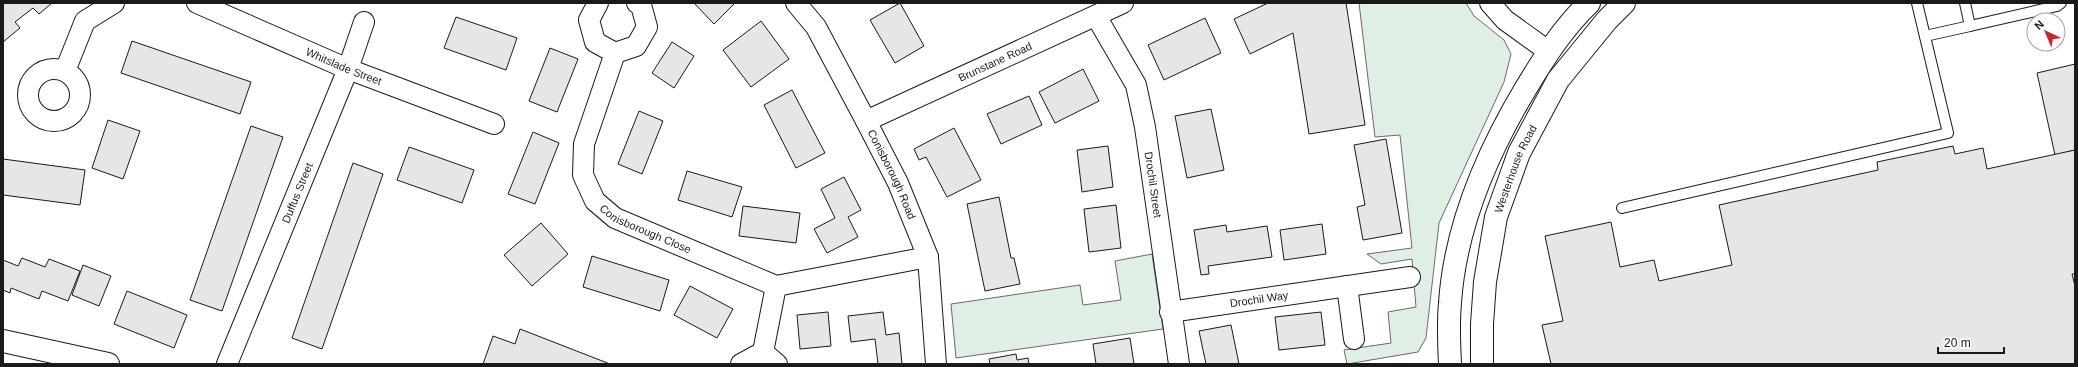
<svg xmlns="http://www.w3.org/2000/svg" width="2078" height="367" viewBox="0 0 2078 367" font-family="Helvetica,sans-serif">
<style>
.green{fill:#e0efe3;stroke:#6a6a6a}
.building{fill:#e6e6e6;stroke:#1a1a1a}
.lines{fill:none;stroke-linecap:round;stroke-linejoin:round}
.lane-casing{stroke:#1a1a1a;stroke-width:12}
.street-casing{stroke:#1a1a1a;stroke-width:22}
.secondary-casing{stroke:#1a1a1a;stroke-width:24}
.lane{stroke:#fff;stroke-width:10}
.street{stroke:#fff;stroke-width:20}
.secondary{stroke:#fff;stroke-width:22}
.labels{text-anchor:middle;stroke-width:3;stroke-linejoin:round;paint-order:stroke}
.street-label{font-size:11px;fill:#1a1a1a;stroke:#fff}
</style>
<rect width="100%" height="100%" fill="#fff"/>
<g class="green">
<polygon points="1359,3 1466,3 1474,16 1504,40 1511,54 1504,82 1439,223 1426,338 1418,352 1347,364 1344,350 1391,343 1388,312 1416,307 1412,259 1381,264 1367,254 1412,248 1400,135 1375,137"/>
<polygon points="1152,254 1163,329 956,358 951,304 1080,285 1083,305 1121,300 1115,261"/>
</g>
<g class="building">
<polygon points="3,3 52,3 39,14 33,8 15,22 20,28 3,42"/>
<polygon points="694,3 735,3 714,24"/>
<polygon points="900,3 924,46 895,63 870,20"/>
<polygon points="1268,3 1346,3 1365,125 1309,134 1293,33 1250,54 1234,19"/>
<polygon points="456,17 517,38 506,70 444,48"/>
<polygon points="1205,18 1221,53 1164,80 1148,45"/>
<polygon points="761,21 789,59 751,87 723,50"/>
<polygon points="132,41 251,82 240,114 121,73"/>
<polygon points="672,42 694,56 674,88 652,73"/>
<polygon points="550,48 578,59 557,112 529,101"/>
<polygon points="2075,64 2075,150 2055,155 2037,73"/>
<polygon points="1083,69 1099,101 1055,123 1039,92"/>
<polygon points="792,90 825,153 796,168 764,105"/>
<polygon points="1029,96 1042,125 1001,144 987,114"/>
<polygon points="1211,109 1224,170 1187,178 1175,116"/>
<polygon points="639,111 663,121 642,174 618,164"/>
<polygon points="108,120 140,131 123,179 92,168"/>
<polygon points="251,126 283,137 222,311 190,300"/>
<polygon points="954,128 981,180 947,197 926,157 919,160 914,149"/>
<polygon points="533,132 559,143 535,204 508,194"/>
<polygon points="1386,139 1402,233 1363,240 1357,207 1365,205 1354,145"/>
<polygon points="1108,146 1113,187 1082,192 1077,150"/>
<polygon points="1953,146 1955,154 1983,148 1987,169 2075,150 2075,274 2072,274 2075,286 2075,364 1551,364 1542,325 1563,321 1545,236 1611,222 1620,267 1654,260 1659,281 1732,265 1719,205 1878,170 1877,162"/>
<polygon points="409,147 474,170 462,203 397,180"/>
<polygon points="3,159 85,170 80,205 3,195"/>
<polygon points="353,163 383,174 322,349 292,338"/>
<polygon points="687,171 742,187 732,217 678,200"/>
<polygon points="844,177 861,210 848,217 858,237 827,253 814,229 835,218 821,189"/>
<polygon points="999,197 1011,258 1014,258 1020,284 985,291 967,204"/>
<polygon points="1116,205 1121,248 1089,252 1084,209"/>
<polygon points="743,206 800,213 796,243 739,236"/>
<polygon points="541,223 568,254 532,286 504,255"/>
<polygon points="1322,224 1326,254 1284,260 1280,230"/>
<polygon points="1226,225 1227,232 1267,226 1272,257 1208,266 1209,274 1201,275 1194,230"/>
<polygon points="592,256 669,280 660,311 583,287"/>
<polygon points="22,258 45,267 49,259 80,271 68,301 42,291 39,299 11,288 10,293 3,290 3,260 18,266"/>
<polygon points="83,265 111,276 99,306 72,295"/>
<polygon points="690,286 733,309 717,338 674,315"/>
<polygon points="127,291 187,315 174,348 114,324"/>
<polygon points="828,312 831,346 800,349 797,315"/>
<polygon points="883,312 886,335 899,333 902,364 878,364 875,339 851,342 848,316"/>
<polygon points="1321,312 1325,345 1279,350 1275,317"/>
<polygon points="1231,325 1239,364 1206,364 1199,331"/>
<polygon points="520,329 610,364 483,364 493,336 515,344"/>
<polygon points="1130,338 1134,364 1096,364 1093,344"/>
<polygon points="1016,354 1017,360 1028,358 1029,364 990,364 989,359"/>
</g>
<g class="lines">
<g class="lane-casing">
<g id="lane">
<polyline points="1965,3 1970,26 2057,6 2061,3"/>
<polyline points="1925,36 1970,26"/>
<polyline points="1622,208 1948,133 1917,3"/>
</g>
</g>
<g class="street-casing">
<g id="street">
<path id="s1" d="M197,3L348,69L494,124"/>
<polyline points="598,3 589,20 595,42 615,53 636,46 647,27 641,5 637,3"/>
<path id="s2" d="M796,3L816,27L866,121L898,183L928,257L936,364"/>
<polyline points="1490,3 1505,20 1548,51"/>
<path id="s3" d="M1096,16L1136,85L1145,127L1179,364"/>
<path id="s4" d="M615,53L584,144L583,175L595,201L615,218L776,286L928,257"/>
<circle cx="54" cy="95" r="26"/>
<polyline points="65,71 85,21 114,3"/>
<path id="s5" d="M866,121L1123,3"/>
<polyline points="1347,286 1354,339"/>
<path id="s6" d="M1170,312L1410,277"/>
<polyline points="763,352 776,286"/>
<path id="s7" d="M227,364L348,69L364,22"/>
<polyline points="741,364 763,352 777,364"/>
</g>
</g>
<g class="secondary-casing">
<g id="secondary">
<polyline points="3,341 108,364"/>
<path d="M1450,364C1449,344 1448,324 1450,303C1455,227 1487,153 1526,88C1544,58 1563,28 1589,3"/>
<path id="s8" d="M1482,364V324L1485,282L1496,217L1519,153L1558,80L1607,20L1624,3"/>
</g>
</g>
<use href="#lane" class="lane"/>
<use href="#street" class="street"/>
<use href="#secondary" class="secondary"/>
</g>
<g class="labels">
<g class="street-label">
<text dy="4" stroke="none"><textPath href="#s5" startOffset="142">Brunstane Road</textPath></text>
<text dy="4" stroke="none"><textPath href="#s1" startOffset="160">Whitslade Street</textPath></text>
<text dy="4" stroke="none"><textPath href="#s8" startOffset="200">Westerhouse Road</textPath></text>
<text dy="4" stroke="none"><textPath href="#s2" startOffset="197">Conisborough Road</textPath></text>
<text dy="4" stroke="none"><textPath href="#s3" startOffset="181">Drochil Street</textPath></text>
<text dy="4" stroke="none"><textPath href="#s7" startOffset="185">Duffus Street</textPath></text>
<text dy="4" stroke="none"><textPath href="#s4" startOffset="214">Conisborough Close</textPath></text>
<text dy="4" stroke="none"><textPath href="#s6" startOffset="90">Drochil Way</textPath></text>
</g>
</g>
<rect width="2078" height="367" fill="none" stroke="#1a1a1a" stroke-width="8"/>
<g transform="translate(2046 32) rotate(316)"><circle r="19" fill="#ffffff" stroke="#a3a3a3"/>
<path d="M0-3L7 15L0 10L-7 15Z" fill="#c62828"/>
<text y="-6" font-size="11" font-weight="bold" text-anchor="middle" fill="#1a1a1a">N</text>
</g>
<path d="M1938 347v6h66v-6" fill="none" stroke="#1a1a1a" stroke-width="2"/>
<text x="1944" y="347" font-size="12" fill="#1a1a1a" stroke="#ffffff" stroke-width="3" paint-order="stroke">20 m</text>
</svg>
